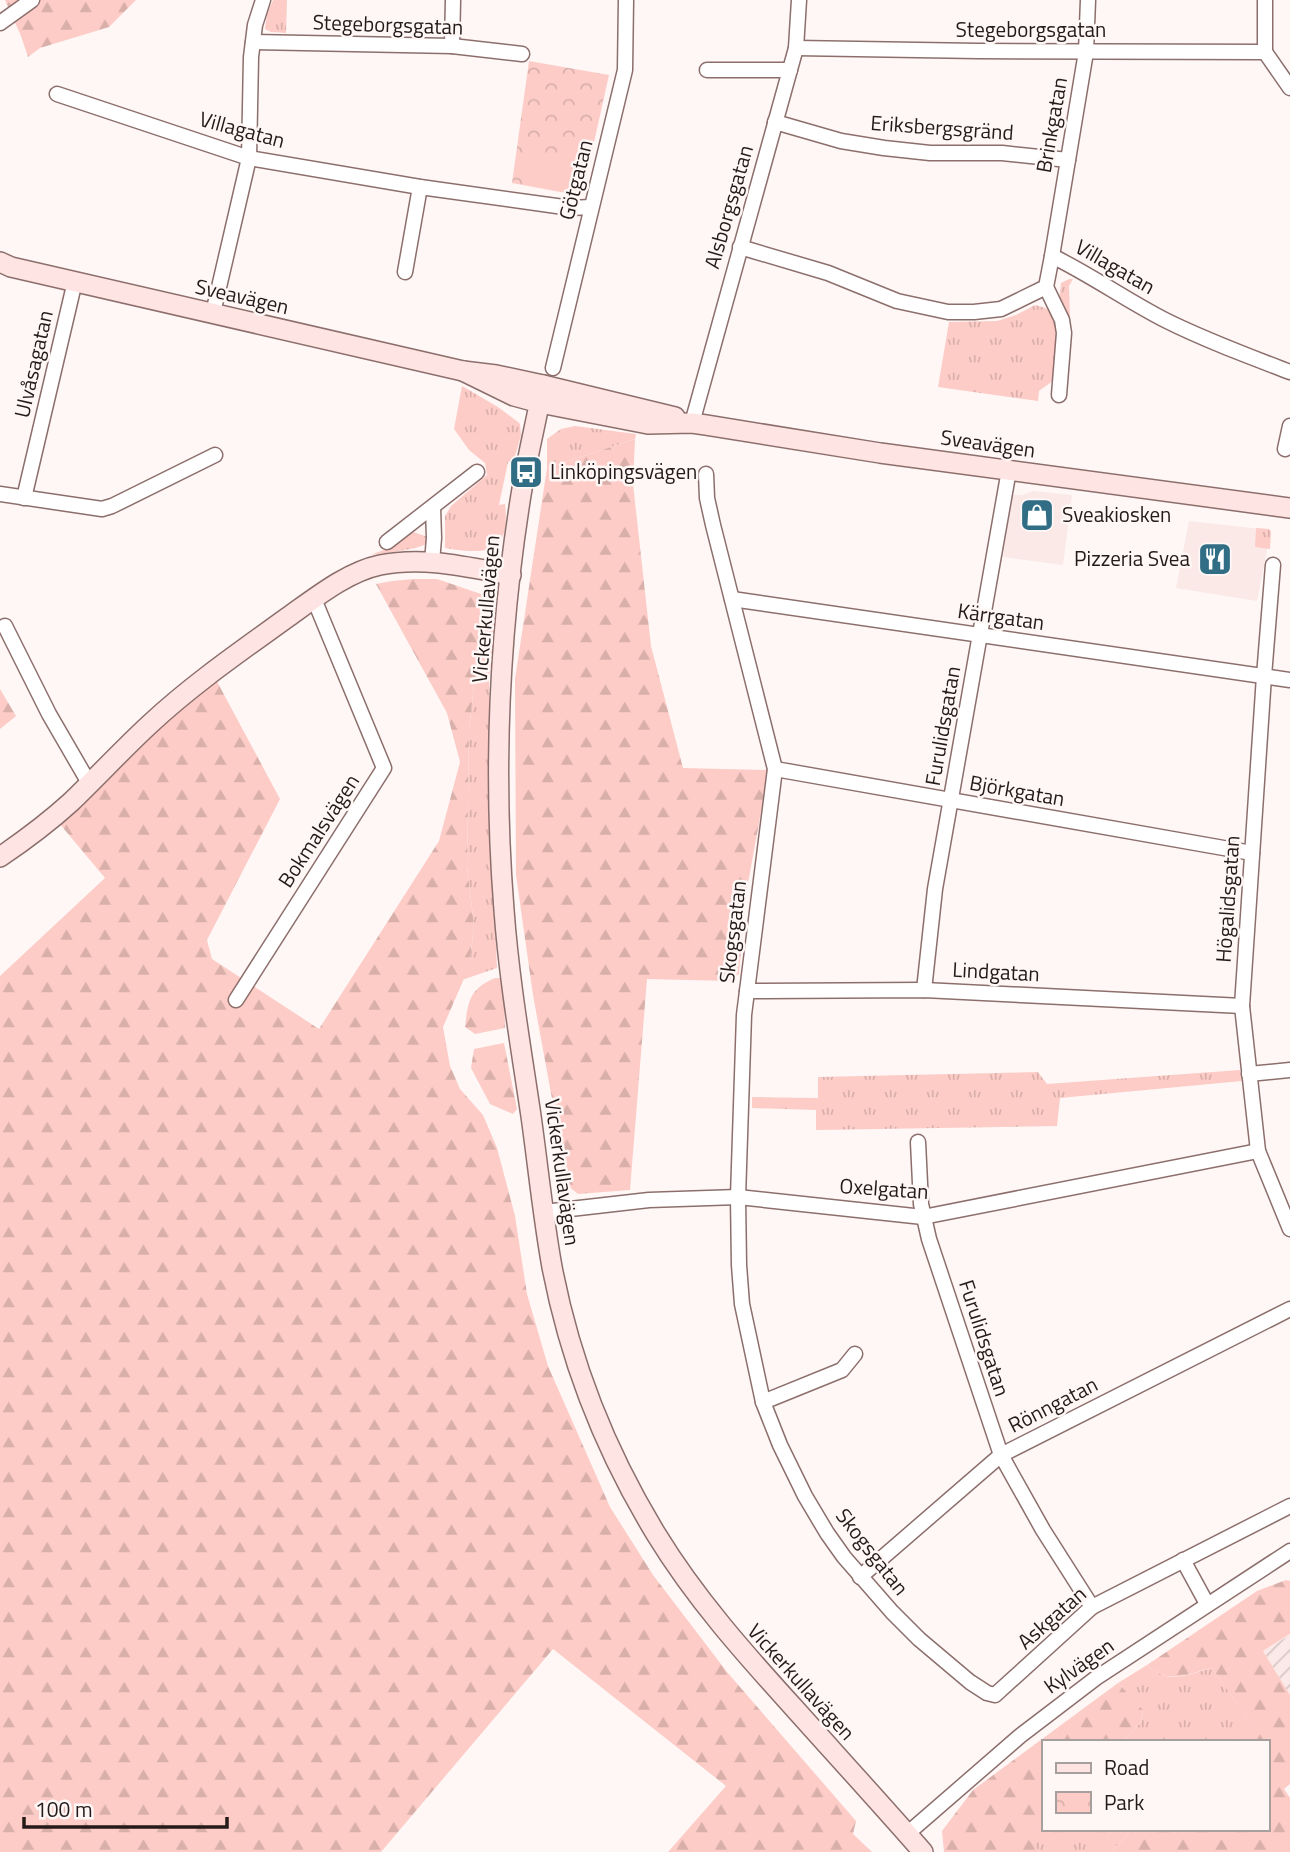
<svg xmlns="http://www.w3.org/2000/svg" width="1290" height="1852" viewBox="0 0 1290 1852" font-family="'Titillium Web',sans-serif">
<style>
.built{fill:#fae9e7}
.industrial{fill:url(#industrial-furrows)}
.grass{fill:url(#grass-tufts)}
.forest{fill:url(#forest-firs)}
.park{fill:url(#park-crowns)}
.pitch{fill:#fdccc7}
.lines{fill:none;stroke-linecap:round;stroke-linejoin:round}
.minor-casing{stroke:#8c6f6c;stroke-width:17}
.secondary-casing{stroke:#8c6f6c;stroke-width:22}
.minor{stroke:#fff;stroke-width:14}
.secondary{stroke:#fee4e2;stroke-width:19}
.labels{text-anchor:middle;stroke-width:5;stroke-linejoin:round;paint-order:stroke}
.street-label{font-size:21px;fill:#251a19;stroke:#fef7f6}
.poi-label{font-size:21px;fill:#251a19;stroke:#fef7f6;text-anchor:start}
</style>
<defs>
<pattern id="industrial-furrows" width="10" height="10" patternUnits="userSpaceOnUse" patternTransform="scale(1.75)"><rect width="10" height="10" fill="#fae9e7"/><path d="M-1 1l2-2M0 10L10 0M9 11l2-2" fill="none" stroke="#d6c7c6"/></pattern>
<pattern id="grass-tufts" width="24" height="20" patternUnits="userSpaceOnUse" patternTransform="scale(1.75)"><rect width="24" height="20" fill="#fdccc7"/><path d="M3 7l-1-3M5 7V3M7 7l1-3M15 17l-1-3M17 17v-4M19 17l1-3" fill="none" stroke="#d9afaa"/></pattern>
<pattern id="forest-firs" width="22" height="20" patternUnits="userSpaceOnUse" patternTransform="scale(1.75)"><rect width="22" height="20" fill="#fdccc7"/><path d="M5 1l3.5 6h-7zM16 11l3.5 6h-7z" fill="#d9afaa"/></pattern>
<pattern id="park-crowns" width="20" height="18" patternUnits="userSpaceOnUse" patternTransform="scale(1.75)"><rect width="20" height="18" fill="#fdccc7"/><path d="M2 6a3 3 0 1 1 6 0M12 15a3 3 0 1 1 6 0" fill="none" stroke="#d9afaa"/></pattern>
</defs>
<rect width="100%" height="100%" fill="#fef7f6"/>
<g class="built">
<polygon points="1033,491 1072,495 1063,565 1003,557 1012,495 1022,495"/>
<polygon points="1189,521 1271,530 1257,601 1176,588"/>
</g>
<polygon class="industrial" points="1290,1635 1290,1695 1263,1651"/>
<g class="grass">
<polygon points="273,0 287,0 286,33 271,32 265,29 267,14"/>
<polygon points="1069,279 1073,279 1069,286 1070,319 1059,301 1061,283"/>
<path d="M1035,305C1043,307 1049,308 1054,315C1060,324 1059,373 1052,381C1049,384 1043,388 1039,391L1038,401L938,387L949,322L997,321L1016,315Z"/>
<path d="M462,386L498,407L518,422L520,424L521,435L514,460L508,462L499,505L505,504C511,554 486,555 445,548V516L451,506L487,475L485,463L469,450L454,429Z"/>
<polygon points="575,426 636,434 635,439 547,468 547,439 561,429"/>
<polygon points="1256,528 1269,529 1271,532 1270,549 1255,547"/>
<path d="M413,532L428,537L426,544C417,550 383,553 370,555L392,547Z"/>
<polygon points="487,596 497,606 489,678 490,823 497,968 462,980 470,961 474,925 467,866 469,730 478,650"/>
<polygon points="1240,1070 1242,1081 1060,1098 1057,1126 816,1130 816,1110 752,1108 752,1097 818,1098 818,1077 1038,1072 1047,1084"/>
<path d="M1147,1665C1170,1685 1186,1675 1212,1668L1254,1727L1233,1742H1122L1141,1722L1143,1711L1118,1683Z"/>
<polygon points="1043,1822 1043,1829 1133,1829 1111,1852 1040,1852 1027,1839"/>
</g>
<g class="forest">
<polygon points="5,0 136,0 109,27 40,48 28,57 21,36"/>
<polygon points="635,439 633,484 651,646 683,768 767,770 761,812 746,894 739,974 730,981 647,979 630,1190 578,1194 568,1186 533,995 516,875 515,679 547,468"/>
<polygon points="414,579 437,579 487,596 478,650 469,730 467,866 474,925 470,961 463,981 443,1027 450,1066 460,1089 483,1115 497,1148 515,1216 527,1294 548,1366 610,1507 653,1575 727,1672 856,1821 853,1834 872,1852 668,1852 726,1786 553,1649 381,1852 0,1852 0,976 105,878 59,823 214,676 280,799 207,940 212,959 319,1029 439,841 460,762 447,713 376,584 392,581"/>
<polygon points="0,689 16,716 0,729"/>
<path d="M495,978H504L505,1028L475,1034L465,1027C468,1002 469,989 495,978Z"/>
<polygon points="504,1043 517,1109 513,1114 490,1104 471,1068 474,1049"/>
<path d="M1286,1580L1290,1581V1634L1263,1651L1290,1695V1784L1284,1789L1290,1798V1852H1111L1133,1829H1267V1742H1233L1253,1726L1212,1668C1186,1674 1170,1685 1147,1665L1257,1591Z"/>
<polygon points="1118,1683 1143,1710 1141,1722 1122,1742 1043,1742 1043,1822 1028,1839 1040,1852 944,1852 942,1831 973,1790"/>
</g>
<polygon class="park" points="529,61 609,75 582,196 512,183"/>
<polygon class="pitch" points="531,152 583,161 577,192 524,182"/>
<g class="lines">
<g class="minor-casing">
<g id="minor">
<polyline points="1265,0 1265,52 1290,88"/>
<polyline points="0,23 32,0"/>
<polyline points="253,42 452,46 522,54"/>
<polyline points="452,46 453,0"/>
<polyline points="796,48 978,51 1265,52"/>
<polyline points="707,70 790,70"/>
<polyline points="57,94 249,158 420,187 571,208 591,207"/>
<polyline points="775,122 841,141 884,148 930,153 1002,153 1068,160"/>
<path d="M740,247L828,273L897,301L948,312H974L1001,309L1046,287L1052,256C1091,275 1126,300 1165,320C1205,340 1248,356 1290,372"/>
<polyline points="1052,256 1086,52 1088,0"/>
<polyline points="405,272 420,187"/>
<polyline points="1046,287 1062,320 1064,333 1059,395"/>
<polyline points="213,313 249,158 251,57 255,25 263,0"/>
<polyline points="553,368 625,70 626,0"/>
<polyline points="692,423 796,48 799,0"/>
<polyline points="1285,449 1290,426"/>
<polyline points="706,474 707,498 713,525 775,769 744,1015 738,1197 739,1265 742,1304 763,1402 780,1445 805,1496 827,1533 844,1557 892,1612 919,1639 970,1682 987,1693 995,1695 1092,1607 1290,1506"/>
<polyline points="0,494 102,509 112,506 215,455"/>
<polyline points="24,498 75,281"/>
<polyline points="387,542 477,472"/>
<polyline points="432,562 434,538 433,507"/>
<polyline points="1273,565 1264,676 1242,1006 1258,1151 1290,1229"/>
<polyline points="732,599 1290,680"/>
<polyline points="5,626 49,714 89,783"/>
<polyline points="775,769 1252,853"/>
<polyline points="924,990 935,889 1009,470"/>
<polyline points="747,991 924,990 1242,1006"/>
<polyline points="236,1000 384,768 314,599"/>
<polyline points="1249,1074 1290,1070"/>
<polyline points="918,1142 921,1204 929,1239 1001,1455 1043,1530 1092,1607"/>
<polyline points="544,1212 649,1200 738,1197 923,1217 1258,1151"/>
<polyline points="763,1402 842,1370 855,1354"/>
<polyline points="1183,1560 1207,1604"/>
<polyline points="860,1577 1001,1455 1290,1309"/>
<polyline points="907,1834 1020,1736 1096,1678 1290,1551"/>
</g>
</g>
<g class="secondary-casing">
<g id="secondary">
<polyline points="0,262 11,267 463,371 496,375 543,385 675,417"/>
<polyline points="463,371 514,396 540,403 648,424 692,423 706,425 880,453 1290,508"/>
<path d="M543,385C536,422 527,458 521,495C499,632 493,772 504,910C509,979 521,1048 531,1116C538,1166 543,1217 552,1267C570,1361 606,1452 656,1534C695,1598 745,1654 795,1709C838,1757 881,1804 923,1852"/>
<path d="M0,857C25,840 49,822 71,802C98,776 123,749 150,724C193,684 241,651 288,617C315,598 347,572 380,565C424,556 467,567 511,575"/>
</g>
</g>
<use href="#minor" class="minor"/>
<use href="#secondary" class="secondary"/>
</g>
<defs>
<g id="bus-square" transform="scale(1.75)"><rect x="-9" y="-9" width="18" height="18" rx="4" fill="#316d84" stroke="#fef7f6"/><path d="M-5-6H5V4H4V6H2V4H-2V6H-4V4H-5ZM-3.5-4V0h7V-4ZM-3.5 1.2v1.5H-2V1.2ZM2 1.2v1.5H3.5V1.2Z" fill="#fff"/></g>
<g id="shop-square" transform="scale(1.75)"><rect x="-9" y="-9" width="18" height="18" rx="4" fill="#316d84" stroke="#fef7f6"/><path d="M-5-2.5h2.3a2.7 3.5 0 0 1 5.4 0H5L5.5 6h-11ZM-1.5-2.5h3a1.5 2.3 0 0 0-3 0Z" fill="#fff"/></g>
<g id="restaurant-square" transform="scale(1.75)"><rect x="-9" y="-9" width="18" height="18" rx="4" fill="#316d84" stroke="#fef7f6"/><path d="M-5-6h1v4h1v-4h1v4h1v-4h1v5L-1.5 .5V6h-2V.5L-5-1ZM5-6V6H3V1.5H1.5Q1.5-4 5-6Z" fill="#fff"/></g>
</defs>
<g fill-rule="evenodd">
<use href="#bus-square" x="526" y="472"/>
<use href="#shop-square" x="1037" y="515"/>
<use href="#restaurant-square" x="1215" y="559"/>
</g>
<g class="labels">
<g class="street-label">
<text transform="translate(388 25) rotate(2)" y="7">Stegeborgsgatan</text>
<text x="1031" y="37">Stegeborgsgatan</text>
<text transform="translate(1052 125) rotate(-80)" y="7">Brinkgatan</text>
<text transform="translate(942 128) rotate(4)" y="7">Eriksbergsgränd</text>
<text transform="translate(242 130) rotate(15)" y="7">Villagatan</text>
<text transform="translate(576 180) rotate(-76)" y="7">Götgatan</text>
<text transform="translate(729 207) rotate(-74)" y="7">Alsborgsgatan</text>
<text transform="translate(1115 267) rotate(30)" y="7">Villagatan</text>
<text transform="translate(242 297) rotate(13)" y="7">Sveavägen</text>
<text transform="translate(34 364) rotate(-77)" y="7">Ulvåsagatan</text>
<text transform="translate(988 444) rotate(8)" y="7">Sveavägen</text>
<text transform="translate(486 609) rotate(-85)" y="7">Vickerkullavägen</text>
<text transform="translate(1001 617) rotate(8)" y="7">Kärrgatan</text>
<text transform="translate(943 726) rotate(-80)" y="7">Furulidsgatan</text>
<text transform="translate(1017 791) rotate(10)" y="7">Björkgatan</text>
<text transform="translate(319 831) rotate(-57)" y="7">Bokmalsvägen</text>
<text transform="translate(1228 899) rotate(-86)" y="7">Högalidsgatan</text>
<text transform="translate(733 932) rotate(-83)" y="7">Skogsgatan</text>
<text transform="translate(996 972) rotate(3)" y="7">Lindgatan</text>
<text transform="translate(562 1172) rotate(82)" y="7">Vickerkullavägen</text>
<text transform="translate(884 1189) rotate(4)" y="7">Oxelgatan</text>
<text transform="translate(984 1338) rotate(72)" y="7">Furulidsgatan</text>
<text transform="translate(1053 1405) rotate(-27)" y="7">Rönngatan</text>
<text transform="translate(872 1552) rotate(52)" y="7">Skogsgatan</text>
<text transform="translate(1052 1618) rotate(-41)" y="7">Askgatan</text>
<text transform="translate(1079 1666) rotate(-35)" y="7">Kylvägen</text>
<text transform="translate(801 1682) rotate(48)" y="7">Vickerkullavägen</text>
</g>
<g class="poi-label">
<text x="550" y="479">Linköpingsvägen</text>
<text x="1062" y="522">Sveakiosken</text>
<text x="1190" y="566" text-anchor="end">Pizzeria Svea</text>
</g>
</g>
<rect x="1042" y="1740" width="228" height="91" fill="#fef7f6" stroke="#a79f9e" stroke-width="2"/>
<rect x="1056" y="1763" width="35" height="10" fill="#fee4e2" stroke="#a79f9e" stroke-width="2"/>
<text x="1104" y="1775" font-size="21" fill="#251a19">Road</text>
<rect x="1056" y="1792" width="35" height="21" fill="url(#park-crowns)" stroke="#a79f9e" stroke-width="2"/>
<text x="1104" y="1810" font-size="21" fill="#251a19">Park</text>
<path d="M24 1817v10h203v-10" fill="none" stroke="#251a19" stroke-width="3.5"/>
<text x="35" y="1817" font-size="21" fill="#251a19" stroke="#fef7f6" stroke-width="5" paint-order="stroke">100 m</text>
</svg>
